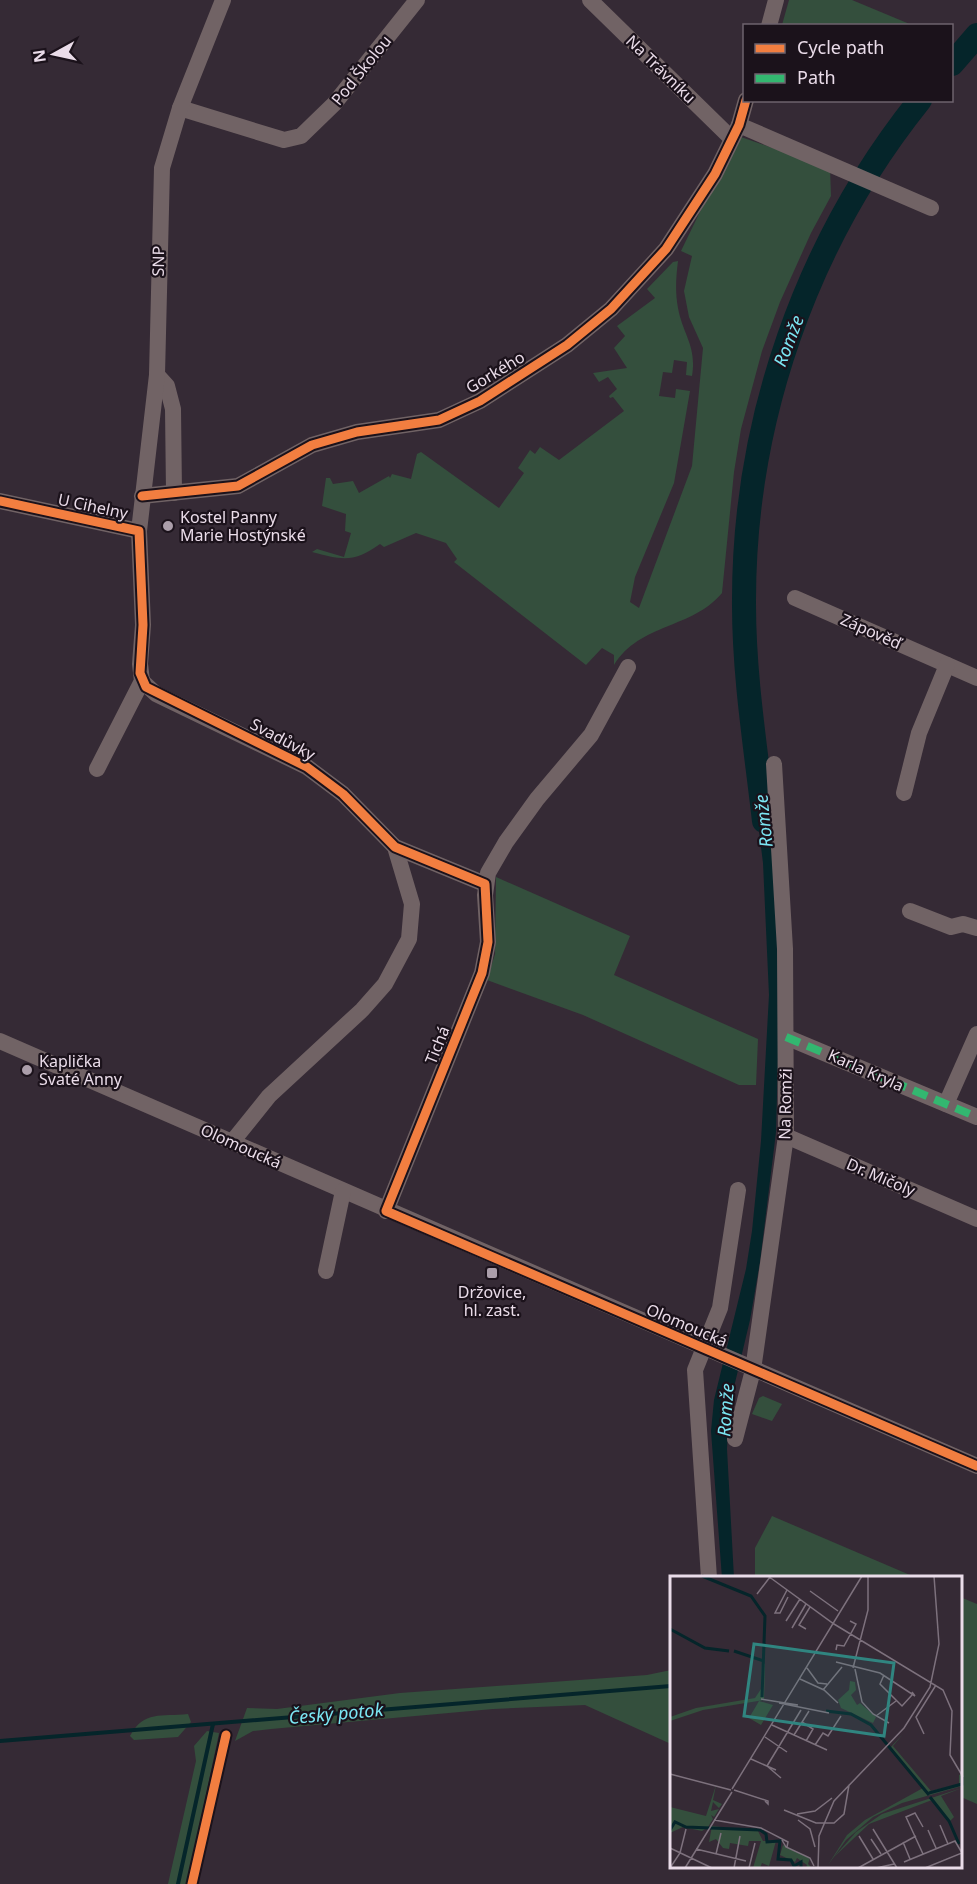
<svg xmlns="http://www.w3.org/2000/svg" width="977" height="1884" viewBox="0 0 977 1884" font-family="'Noto Sans',sans-serif">
<style>
.green{fill:#344f3d}
.water{fill:#05252a}
.lines{fill:none;stroke-linecap:round;stroke-linejoin:round}
.stream{stroke:#05252a;stroke-width:4}
.river{stroke:#05252a;stroke-width:24}
.minor{stroke:#716365;stroke-width:16}
.quiet{stroke:#33b770;stroke-width:8;stroke-dasharray:15 8;stroke-linecap:butt}
.cycleway-casing{stroke:#1b121b;stroke-width:13}
.cycleway{stroke:#f27e40;stroke-width:9}
.poi-dot{fill:#ab9eaa;stroke:#1b121b;stroke-width:2}
.labels{text-anchor:middle;stroke-width:4.5;stroke-linejoin:round;paint-order:stroke}
.street-label{font-size:16px;fill:#eadce9;stroke:#1b121b}
.poi-label{font-size:16px;fill:#eadce9;stroke:#1b121b;text-anchor:start}
.water-label{font-size:18px;font-style:italic;fill:#7be6f3;stroke:#1b121b}
.inset-river{fill:none;stroke:#05252a;stroke-width:3}
.inset-road{fill:none;stroke:#7d717d;stroke-width:1.5}
.view{fill:#308580;fill-opacity:0.15;stroke:#308580;stroke-width:3}
.inset-edge{fill:none;stroke:#eadce9;stroke-width:3}
</style>
<rect width="100%" height="100%" fill="#352a35"/>
<g class="green">
<polygon points="789,0 852,0 912,25 782,25"/>
<path d="M741,137L830,168L831,196L811,233L780,302L762,351L741,429L734,472L722,593C692,629 640,623 614,665V655L602,648L586,665L454,562L457,559L446,543L416,533L384,547L380,544C354,563 342,560 312,552L317,549L344,557L351,533L345,531L346,514L322,506L326,478H330L333,484L353,481L359,493L389,476L390,478L392,474L411,479L417,454L421,452L499,508L524,473L518,468L530,450L535,454L540,447L559,460L624,411L613,397L610,398L609,396L617,389L608,377L599,382L593,373L627,368L614,348L625,336L617,326L655,298L647,289L673,262L678,261C676,277 675,292 678,308C683,335 697,346 692,376L686,375L687,362L674,360L672,373L663,372L659,396L675,398L676,389L690,391L674,483L635,577L630,602L639,608L692,466L703,348L689,317L684,291L692,256L681,251L711,189Z"/>
<polygon points="496,877 630,936 614,975 758,1039 756,1085 739,1085 583,1015 487,980 495,954"/>
<polygon points="763,1396 782,1404 772,1421 752,1414 759,1398"/>
<polygon points="772,1516 917,1578 755,1578 755,1548"/>
<polygon points="960,1597 977,1604 977,1804 961,1797"/>
<polygon points="671,1670 671,1744 585,1705 493,1709 271,1729 253,1731 235,1741 247,1708 277,1709 400,1693 647,1675"/>
<path d="M188,1714L191,1722L178,1737L134,1740L130,1736C144,1710 161,1717 188,1714Z"/>
<polygon points="207,1731 219,1733 187,1884 168,1884 196,1761 194,1746"/>
</g>
<polygon class="water" points="768,789 780,984 776,1132 760,1262 750,1320 729,1408 727,1449 734,1578 722,1578 711,1431 714,1400 746,1269 752,1231 761,1141 769,995 763,863 754,791"/>
<g class="lines">
<g class="stream">
<polyline points="0,1741 671,1686"/>
<polyline points="178,1884 213,1724"/>
</g>
<g class="river">
<polyline points="952,64 977,35"/>
<path d="M764,821C756,750 744,677 744,605C743,422 806,242 920,100"/>
</g>
<g class="minor">
<polyline points="590,0 731,138"/>
<polyline points="769,26 776,0"/>
<polyline points="180,108 284,140 301,136 334,104 417,0"/>
<polyline points="739,125 931,208"/>
<polyline points="157,375 167,386 173,409 174,493"/>
<polyline points="142,496 238,486 312,445 357,432 439,420 480,401 567,345 611,309 666,249 715,174 739,125 746,100"/>
<polyline points="0,501 139,531"/>
<polyline points="795,598 977,678"/>
<polyline points="142,681 156,694 307,767 343,794 395,847 412,904 409,939 385,984 362,1010 269,1096 232,1142"/>
<polyline points="97,769 142,681 140,664 143,625 139,531 157,375 162,168 180,108 223,0"/>
<polyline points="904,793 919,733 947,665"/>
<polyline points="395,847 485,884"/>
<polyline points="910,911 951,927 963,924 977,928"/>
<polyline points="786,1037 977,1117"/>
<polyline points="0,1041 977,1466"/>
<polyline points="946,1104 977,1034"/>
<polyline points="786,1136 977,1219"/>
<polyline points="386,1211 482,973 488,942 485,895 488,873 506,842 537,799 591,735 628,667"/>
<polyline points="326,1271 343,1191"/>
<polyline points="735,1439 753,1370 786,1136 785,949 774,764"/>
<polyline points="709,1578 695,1370 720,1308 738,1190"/>
</g>
<polyline class="quiet" points="786,1037 977,1117"/>
<g class="cycleway-casing">
<g id="cycleway">
<polyline points="142,496 238,486 312,445 357,432 439,420 480,401 567,345 611,309 666,249 715,174 739,125 746,100"/>
<polyline points="0,501 139,531 143,625 140,673 146,687 307,767 343,794 395,847 485,884 488,942 482,973 386,1211 977,1466"/>
<polyline points="192,1884 226,1735"/>
</g>
</g>
<use href="#cycleway" class="cycleway"/>
</g>
<g class="poi-dot">
<circle cx="168" cy="526" r="6"/>
<circle cx="27" cy="1070" r="6"/>
<rect x="486" y="1267" width="12" height="12" rx="3"/>
</g>
<g class="labels">
<g class="street-label">
<text transform="translate(661 69) rotate(44)" y="6">Na Trávníku</text>
<text transform="translate(361 70) rotate(-51)" y="6">Pod Školou</text>
<text transform="translate(158 261) rotate(-89)" y="6">SNP</text>
<text transform="translate(495 372) rotate(-31)" y="6">Gorkého</text>
<text transform="translate(93 506) rotate(12)" y="6">U Cihelny</text>
<text transform="translate(871 631) rotate(24)" y="6">Zápověď</text>
<text transform="translate(283 739) rotate(28)" y="6">Svadůvky</text>
<text transform="translate(437 1045) rotate(-68)" y="6">Tichá</text>
<text transform="translate(866 1070) rotate(24)" y="6">Karla Kryla</text>
<text transform="translate(785 1104) rotate(-89)" y="6">Na Romži</text>
<text transform="translate(241 1146) rotate(24)" y="6">Olomoucká</text>
<text transform="translate(881 1177) rotate(23)" y="6">Dr. Mičoly</text>
<text transform="translate(687 1325) rotate(23)" y="6">Olomoucká</text>
</g>
<g class="poi-label">
<text x="180" y="523">Kostel Panny<tspan x="180" dy="18">Marie Hostýnské</tspan></text>
<text x="39" y="1067">Kaplička<tspan x="39" dy="18">Svaté Anny</tspan></text>
<text x="492" y="1298" text-anchor="middle">Držovice,<tspan x="492" dy="18">hl. zast.</tspan></text>
</g>
<g class="water-label">
<text transform="translate(789 341) rotate(-69)" y="6">Romže</text>
<text transform="translate(764 821) rotate(-96)" y="6">Romže</text>
<text transform="translate(726 1410) rotate(-86)" y="6">Romže</text>
<text transform="translate(336 1714) rotate(-5)" y="6">Český potok</text>
</g>
</g>
<g transform="translate(670 1576)">
<rect width="292" height="292" fill="#352a35"/>
<path d="M92,86L95,88L94,124L33,134L0,145V141L26,132L85,122L91,113ZM180,105L185,106L186,114L181,119L187,129L190,127L206,141L203,147L171,132L168,124L179,114ZM89,125L103,129L91,149L79,142ZM233,158L223,170L261,215L289,208V199L292,198V210L232,227L203,241L176,264L158,289L177,259L195,244L253,212L220,172ZM46,209L43,224L52,228L49,232L43,226L41,235L49,233L44,241L41,239L43,243L38,251L32,255L13,251L0,257V231L36,240ZM292,212L271,220L284,241L280,245L262,224L199,248L164,281L186,256L212,238ZM42,250L88,255L93,265H106L99,290L92,287L90,292H83L91,265H79L78,270L60,267L59,273L53,272L46,263L39,266ZM113,269L140,282L138,288L142,292H136L137,289L127,282L125,286L110,279Z" fill="#344f3d"/>
<path class="inset-river" d="M32,0L81,20L95,40L92,121M0,53L35,72L59,75M64,75L94,85M156,135L181,138L201,149L259,219M259,217L292,208V200M260,221L279,245L289,268M0,254L5,246L16,251L90,254L96,258L97,266L110,265L108,283L121,284L124,290L131,286V292"/>
<path class="inset-road" d="M98,0L164,48L273,114L282,135L280,179L293,201M117,14L105,37H110L118,21M140,15L168,35M87,18L100,1M116,45L130,23M122,52L136,28M136,53L129,49L140,31M166,74L167,69L174,70L186,48L180,45M166,86L210,97L245,120L242,116M137,92L148,107L157,108M183,92L198,34V0M185,93L192,126L203,138L219,147M214,99L210,108L232,130L242,119M130,103L154,114L168,127M153,114L172,91M91,123L128,129M109,127L159,137M206,140L226,125M132,146L143,153L136,165M102,149L157,174M254,158L246,141L266,109M124,159L139,135M95,161L117,176M145,169L153,157L158,160L171,140M81,183L106,194M97,190L131,134M97,190L111,202M0,198L61,214M62,213L192,0M64,214L98,225V228L95,225M114,234L146,247H164L174,238L179,209M127,238L145,235L162,222M44,244L91,252L118,266L117,271M128,244L140,253L145,271M270,249L278,268M253,251L245,237L236,241L253,278M203,253L227,292M258,254L266,272M189,260L203,283M201,263L211,278M112,264L116,271L140,282L144,290M233,266L240,283M0,272L42,292M26,273L76,285M46,278L51,257M234,286L285,265L292,277L255,292M0,292L10,277L16,253M15,292L62,216M64,292L70,260M79,292L85,267M148,292L149,260L164,225L234,152L260,111L269,68L264,0M188,292L246,260M206,292L224,288"/>
<path class="view" d="M84,68L224,87L214,160L74,140Z"/>
<rect width="292" height="292" class="inset-edge"/>
</g>
<rect x="743" y="24" width="210" height="78" fill="#1b121b" stroke="#6e636d" stroke-width="1.5"/>
<rect x="755" y="44" width="30" height="9" fill="#f27e40" stroke="#6e636d" stroke-width="1.5"/>
<text x="797" y="54" font-size="18" fill="#eadce9">Cycle path</text>
<rect x="755" y="74" width="30" height="9" fill="#33b770" stroke="#6e636d" stroke-width="1.5"/>
<text x="797" y="84" font-size="18" fill="#eadce9">Path</text>
<g transform="translate(54 54) rotate(262)" stroke="#1b121b" stroke-width="4.5" paint-order="stroke">
<path d="M0-4.5L10 22L0 15L-10 22Z" fill="#eadce9"/>
<text y="-9" font-size="16" font-weight="bold" text-anchor="middle" fill="#eadce9">N</text>
</g>
</svg>
